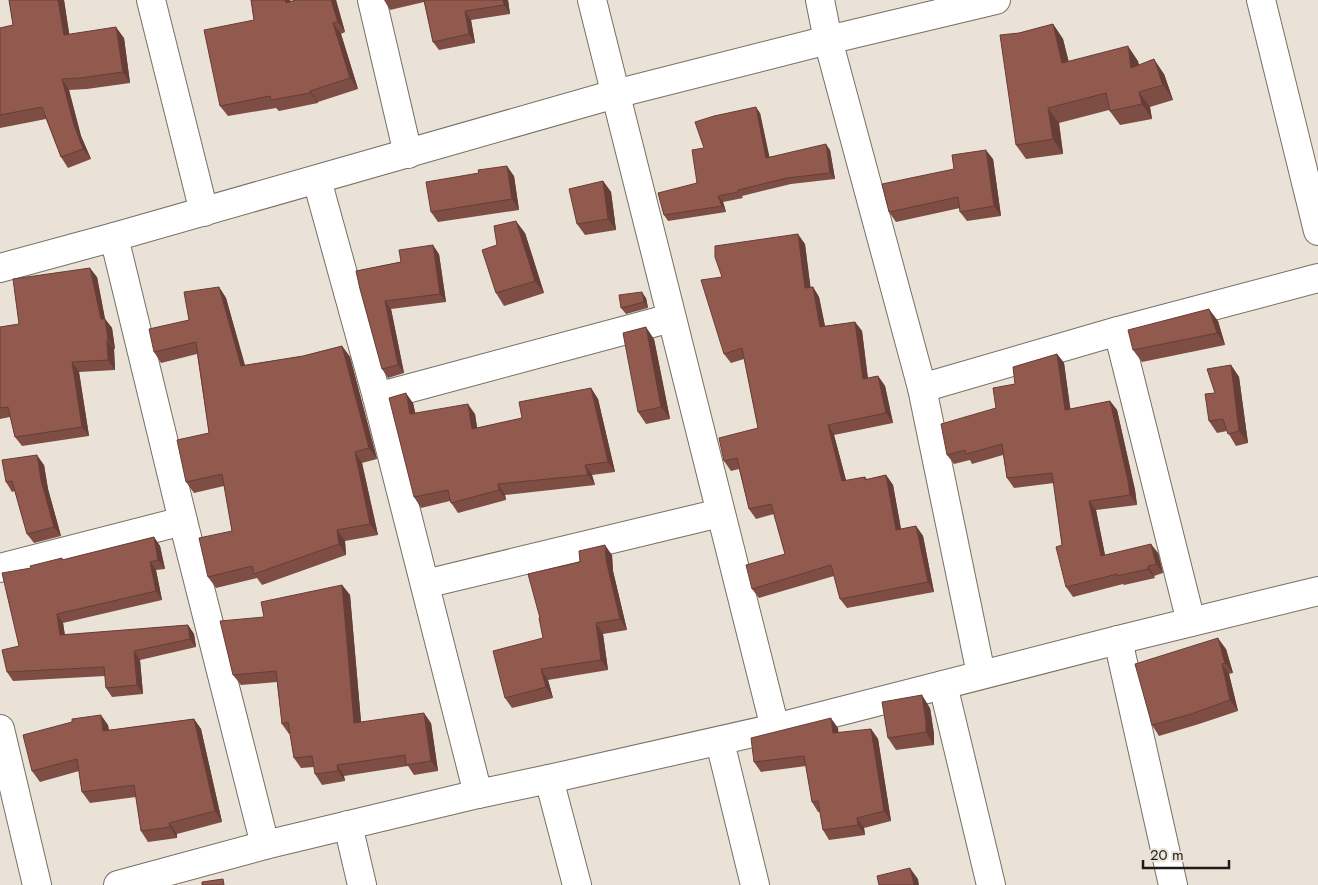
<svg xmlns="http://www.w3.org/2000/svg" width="1318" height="885" viewBox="0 0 1318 885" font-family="Jost,sans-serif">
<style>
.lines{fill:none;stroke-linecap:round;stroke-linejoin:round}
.minor-casing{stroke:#766f65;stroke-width:30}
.minor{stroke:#fff;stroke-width:28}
.wall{fill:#7e4d44}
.shaded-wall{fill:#663e37}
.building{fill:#92594f;stroke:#663e37}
</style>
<rect width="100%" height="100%" fill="#eae2d7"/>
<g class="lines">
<g class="minor-casing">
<g id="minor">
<polyline points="151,0 204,212"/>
<polyline points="372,0 408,154"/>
<polyline points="592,0 775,728"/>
<polyline points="820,0 828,40 922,388 981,674"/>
<polyline points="1261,0 1318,231"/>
<polyline points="317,180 377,397 478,794"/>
<polyline points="114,237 183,521 265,845"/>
<polyline points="0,268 114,237 615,94 828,40 996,0"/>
<polyline points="1118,331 1191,622"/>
<polyline points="922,388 1118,331 1318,278"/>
<polyline points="377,397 671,318"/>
<polyline points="0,568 183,521"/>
<polyline points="425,584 720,513"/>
<polyline points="1118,640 1173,885"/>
<polyline points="943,685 991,885"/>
<polyline points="0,729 37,885"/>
<polyline points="720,742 755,885"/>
<polyline points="549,779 577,885"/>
<polyline points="348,825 362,885"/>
<polyline points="118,885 265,845 478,794 549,779 775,728 1118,640 1318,591"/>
</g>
</g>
<use href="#minor" class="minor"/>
</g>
<g class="wall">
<polygon points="9,0 64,0 69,34 124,38 130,83 87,89 69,90 81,136 91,159 68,168 61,157 46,119 0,128 0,28 13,25"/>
<polygon points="251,0 290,0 291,1 296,0 336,0 345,32 341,34 358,89 318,102 318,103 279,111 276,108 228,116 220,106 254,20"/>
<polygon points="384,0 508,0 510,14 471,20 475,43 439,50 433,42 424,2 390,10"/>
<polygon points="1053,24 1063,39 1069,62 1138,61 1139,65 1164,74 1173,100 1150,107 1152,119 1120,125 1109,110 1059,123 1063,154 1026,159 1016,145 1019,33"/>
<polygon points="760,113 769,157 830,150 835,179 791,184 742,196 743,198 723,202 726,212 668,221 664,215 697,183"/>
<polygon points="993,159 1001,216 967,221 960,212 960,208 896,222 889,212 954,169"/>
<polygon points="479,173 514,176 519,210 438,222 431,212"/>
<polygon points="603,181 611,192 616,230 585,235 577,224"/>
<polygon points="525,233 544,293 504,306 496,293 497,245"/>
<polygon points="805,244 810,287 813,287 819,297 825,326 855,322 862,331 868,378 878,376 885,386 893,423 834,435 846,481 865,477 867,479 886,475 893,485 901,529 916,526 923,536 934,592 847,608 840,599 834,576 759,598 752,589 785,554 774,514 756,519 749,509 739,469 731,471 724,461 758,428 744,359 731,363 724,354 722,277"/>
<polygon points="439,254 446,302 391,309 404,373 388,378 382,369 356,271"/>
<polygon points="97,277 105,319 112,328 115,349 114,349 115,370 79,372 89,436 22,446 15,437 10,417 0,419 0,327 19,324"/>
<polygon points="219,287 226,298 245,365 303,356 342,346 350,357 377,459 362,463 378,535 345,541 346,555 262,585 257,578 216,588 208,577 232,531 224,486 194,493 186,482 209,433 197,354 161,363 154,352 189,320"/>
<polygon points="646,298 648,308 626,314 621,308"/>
<polygon points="1218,321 1225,345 1142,362 1133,350"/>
<polygon points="654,339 670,419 646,424 638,412"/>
<polygon points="1057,354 1064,363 1070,409 1110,401 1117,410 1135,490 1137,505 1096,510 1105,555 1158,553 1163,573 1154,576 1155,578 1124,585 1123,584 1073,597 1066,587 1062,545 1054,483 1014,488 1007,478 1003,455 972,464 970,460 954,464 947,455 996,408 1015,384"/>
<polygon points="1231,365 1239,377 1248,443 1236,446 1227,431 1217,433 1209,421 1215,393"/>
<polygon points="591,388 598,399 615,472 592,475 595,485 505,495 506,500 458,513 450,501 421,508 414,497 413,403 415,413 475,414 477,428 522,418"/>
<polygon points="44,465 48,489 61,536 34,543 27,534 15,491 12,492 6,482"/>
<polygon points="154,537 160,546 165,569 156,570 162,600 63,623 65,635 188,625 194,634 196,647 140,660 143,694 112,697 106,688 105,676 13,681 7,672 62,558 63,560"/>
<polygon points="612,555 613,571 627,630 603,634 608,670 548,680 553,698 512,708 505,698 543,638"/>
<polygon points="342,585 350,595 361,722 431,723 438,771 414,775 408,766 344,776 345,781 322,785 315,774 314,767 301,768 294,758 290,734 289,734 282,724 277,682 241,685 233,675 264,617"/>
<polygon points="1226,649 1233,673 1229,674 1238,711 1199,724 1159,736 1152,725"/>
<polygon points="930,708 934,734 934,745 896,750 888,738"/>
<polygon points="194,719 201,729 222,822 177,834 177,838 148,842 141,831 136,797 90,803 82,792 79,771 40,782 32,771 108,725 109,730"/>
<polygon points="838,728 838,733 871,729 878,739 891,821 864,828 865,835 829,840 823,830 820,812 818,812 812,802 806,766 761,772 754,762"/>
</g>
<g class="shaded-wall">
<polygon points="58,0 64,0 71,45 64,35"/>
<polygon points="285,0 290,0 293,14 286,3"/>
<polygon points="331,0 336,0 345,32 338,22"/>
<polygon points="503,0 508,0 510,14 504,5"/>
<polygon points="465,11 471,20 475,43 469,34"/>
<polygon points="333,23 341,34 358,89 350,78"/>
<polygon points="1053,24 1063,39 1072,78 1062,63"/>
<polygon points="116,27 124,38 130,83 123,72"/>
<polygon points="1128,46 1138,61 1141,82 1131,68"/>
<polygon points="1154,59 1164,74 1173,100 1163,85"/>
<polygon points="62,79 69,90 81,136 91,159 83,149 74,125"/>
<polygon points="310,91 318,102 318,103 310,93"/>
<polygon points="1139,92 1150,107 1152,119 1142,104"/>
<polygon points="756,107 760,113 771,164 766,158"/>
<polygon points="1048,108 1059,123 1063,154 1053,139"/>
<polygon points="826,144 830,150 835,179 830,173"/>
<polygon points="986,150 993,159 1001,216 994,206"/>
<polygon points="507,166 514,176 519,210 512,199"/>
<polygon points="603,181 611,192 616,230 608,219"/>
<polygon points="718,196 723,202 726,212 722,206"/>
<polygon points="516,221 525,233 544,293 535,281"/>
<polygon points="798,234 805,244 812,298 805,288"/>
<polygon points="433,245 439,254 446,302 440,294"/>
<polygon points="90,268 97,277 105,319 112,328 115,349 108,339 101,319"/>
<polygon points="219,287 226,298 248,377 241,366"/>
<polygon points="813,287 819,297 827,336 820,327"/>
<polygon points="642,292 646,298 648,308 644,302"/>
<polygon points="385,301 391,309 404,373 398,365"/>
<polygon points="1209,309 1218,321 1225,345 1217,333"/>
<polygon points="855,322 862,331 869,389 863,379"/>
<polygon points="646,327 654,339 670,419 661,407"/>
<polygon points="107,340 114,349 115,370 108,360"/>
<polygon points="342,346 350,357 377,459 369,448"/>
<polygon points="1057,354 1064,363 1072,420 1065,410"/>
<polygon points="72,362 79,372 89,436 82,427"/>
<polygon points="1231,365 1239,377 1248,443 1239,431"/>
<polygon points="878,376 885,386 893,423 886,413"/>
<polygon points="591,388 598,399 615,472 608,462"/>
<polygon points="406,393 413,403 418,424 410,414"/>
<polygon points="1110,401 1117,410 1135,490 1137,505 1130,495"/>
<polygon points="468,404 475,414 479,440 472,429"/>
<polygon points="828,425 834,435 849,491 842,481"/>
<polygon points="355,452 362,463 378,535 370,524"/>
<polygon points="37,455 44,465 48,489 61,536 54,527 41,480"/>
<polygon points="585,465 592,475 595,485 588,475"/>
<polygon points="886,475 893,485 903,540 896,530"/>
<polygon points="498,484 505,495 506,500 499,490"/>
<polygon points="1089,501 1096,510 1107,565 1101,556"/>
<polygon points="916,526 923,536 934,592 928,582"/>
<polygon points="337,530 345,541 346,555 339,544"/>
<polygon points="154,537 160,546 165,569 158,560"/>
<polygon points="1151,544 1158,553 1163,573 1156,564"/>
<polygon points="605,545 612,555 613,571 627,630 620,619 606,560"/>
<polygon points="150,562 156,570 162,600 156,591"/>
<polygon points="1148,566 1154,576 1155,578 1148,569"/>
<polygon points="342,585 350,595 362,733 354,723"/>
<polygon points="57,614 63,623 66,644 60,635"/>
<polygon points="596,623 603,634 608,670 601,660"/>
<polygon points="188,625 194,634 196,647 190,639"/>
<polygon points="1218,638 1226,649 1233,673 1225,663"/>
<polygon points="134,651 140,660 143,694 137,685"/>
<polygon points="1222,664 1229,674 1238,711 1230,700"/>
<polygon points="541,669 548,680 553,698 546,687"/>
<polygon points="922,695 930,708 934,734 934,745 926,732"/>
<polygon points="424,713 431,723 438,771 431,761"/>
<polygon points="101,715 108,725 110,741 103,731"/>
<polygon points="831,718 838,728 840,743 833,733"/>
<polygon points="194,719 201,729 222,822 215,811"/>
<polygon points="871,729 878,739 891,821 884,811"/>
<polygon points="337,765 344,776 345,781 338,771"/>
<polygon points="857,818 864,828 865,835 858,825"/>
<polygon points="169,823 177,834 177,838 170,827"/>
<polygon points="910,868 918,879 919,885 914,885"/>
</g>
<g class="building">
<polygon points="9,0 58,0 64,35 116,27 123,72 80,78 62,79 74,125 83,149 61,157 42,107 0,115 0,28 13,25"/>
<polygon points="251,0 285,0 286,3 296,0 331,0 338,22 333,23 350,78 310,91 310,93 271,100 270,96 220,106 204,30 254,20"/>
<polygon points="424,0 503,0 504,5 465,11 469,34 433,42"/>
<polygon points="1053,24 1062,63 1128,46 1131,68 1154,59 1163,85 1139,92 1142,104 1110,111 1106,93 1048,108 1053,139 1016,145 1000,35 1019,33"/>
<polygon points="756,107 766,158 826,144 830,173 787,178 738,190 738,192 718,196 722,206 664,215 658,193 697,183 692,150 704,148 695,122 714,116"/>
<polygon points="986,150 994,206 960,212 958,197 889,212 882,184 954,169 952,155"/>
<polygon points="507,166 512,199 431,212 426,182 479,173 478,170"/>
<polygon points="603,181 608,219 577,224 569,189"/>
<polygon points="516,221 535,281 496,293 482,250 497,245 494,226"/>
<polygon points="798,234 805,288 813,287 820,327 855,322 863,379 878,376 886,413 828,425 842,481 865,477 865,480 886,475 896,530 916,526 928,582 840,599 831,565 752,589 746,565 785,554 771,504 749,509 737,458 724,461 719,438 758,428 742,348 724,354 701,280 722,277 715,257 715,246"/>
<polygon points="433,245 440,294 385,301 398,365 382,369 360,289 356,271 401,262 399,250"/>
<polygon points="90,268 101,319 105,319 108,339 107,340 108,360 72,362 82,427 15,437 8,407 0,408 0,327 19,324 13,279"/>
<polygon points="219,287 241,366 303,356 342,346 369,448 355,452 370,524 337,530 339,544 254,574 252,566 208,577 199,538 232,531 222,474 186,482 177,440 209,433 196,342 154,352 149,329 189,320 184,292"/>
<polygon points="642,292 644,302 621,308 619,295"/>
<polygon points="1209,309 1217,333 1133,350 1128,330"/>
<polygon points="646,327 661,407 638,412 623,333"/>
<polygon points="1057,354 1065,410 1110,401 1128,481 1130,495 1089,501 1101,556 1151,544 1156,564 1148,566 1148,569 1117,576 1117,574 1066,587 1056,547 1062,545 1052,473 1007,478 1002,444 966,454 965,450 947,455 941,424 996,408 993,388 1015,384 1013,367"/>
<polygon points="1231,365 1239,431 1228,434 1223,419 1209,421 1205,394 1215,393 1207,369"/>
<polygon points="591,388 608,462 585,465 588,475 498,484 499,490 451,503 448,490 414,497 389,398 406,393 410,414 468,404 472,429 522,418 519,402"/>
<polygon points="37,455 41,480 54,527 27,534 12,481 6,482 2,460"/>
<polygon points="154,537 158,560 150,562 156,591 57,614 60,635 188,625 190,639 134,651 137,685 106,688 104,667 7,672 2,650 19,646 2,573 31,568 30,566 62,558 62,560"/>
<polygon points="605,545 606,560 620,619 596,623 601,660 541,669 546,687 505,698 493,651 543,638 539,618 540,618 528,574 580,562 579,551"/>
<polygon points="342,585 354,723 424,713 431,761 406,765 405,755 337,765 338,771 315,774 312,756 294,758 288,722 282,724 276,671 233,675 220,621 264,617 261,602"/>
<polygon points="1218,638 1225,663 1222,664 1230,700 1191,714 1152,725 1135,664"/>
<polygon points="922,695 926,722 926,732 888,738 882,702"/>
<polygon points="101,715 103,731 194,719 215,811 169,823 170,827 141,831 134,785 82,792 77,759 32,771 23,735 72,722 72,719"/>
<polygon points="831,718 833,733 871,729 884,811 857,818 858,825 823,830 818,801 812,802 804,756 754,762 751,738"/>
<polygon points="910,868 914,885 879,885 877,876"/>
<polygon points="223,879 224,885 202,885 202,882"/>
</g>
<path d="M1143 860v8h86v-8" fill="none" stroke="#1e1c18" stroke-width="2.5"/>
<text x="1150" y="860" font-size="15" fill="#1e1c18" stroke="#eae2d7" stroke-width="4" paint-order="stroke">20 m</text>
</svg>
